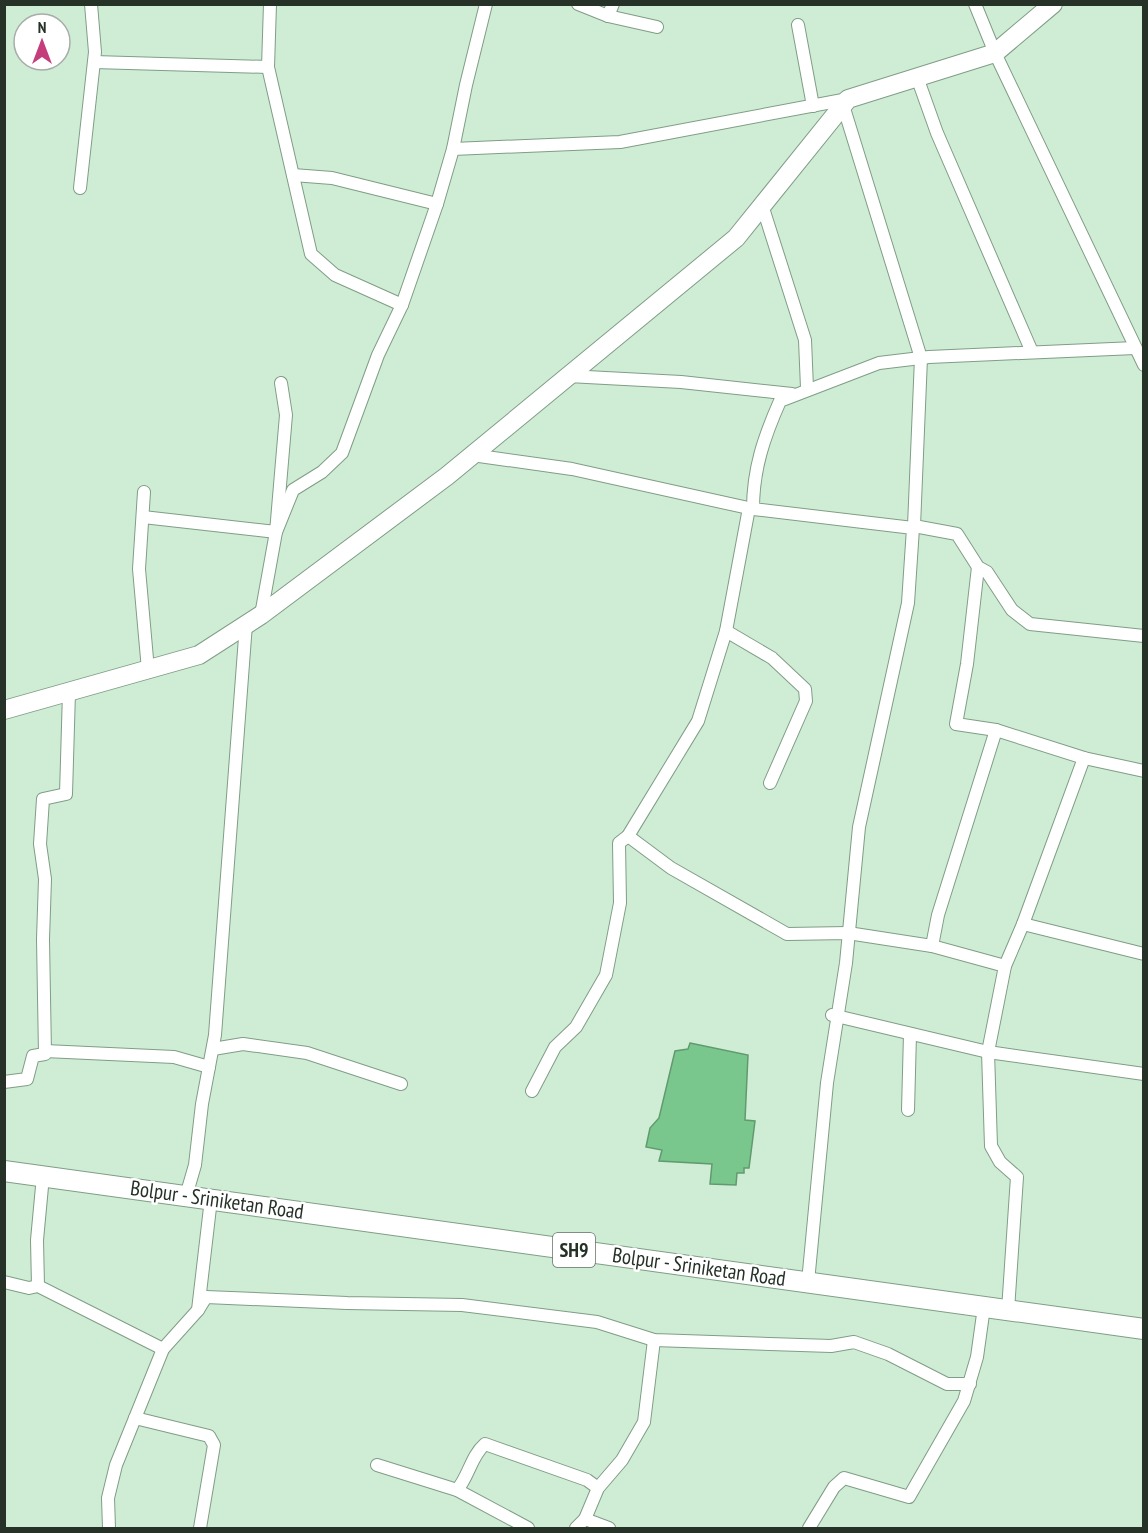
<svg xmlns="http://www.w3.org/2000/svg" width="1148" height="1533" viewBox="0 0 1148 1533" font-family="'PT Sans Narrow',sans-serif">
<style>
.water{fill:#7ac78d;stroke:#619a6f;stroke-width:1.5}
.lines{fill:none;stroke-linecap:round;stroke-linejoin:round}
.street-casing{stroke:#809d86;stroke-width:14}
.secondary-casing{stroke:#809d86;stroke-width:20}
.primary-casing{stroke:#809d86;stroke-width:22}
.street{stroke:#fff;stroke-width:12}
.secondary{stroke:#fff;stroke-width:18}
.primary{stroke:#fff;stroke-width:20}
.labels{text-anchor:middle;stroke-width:5;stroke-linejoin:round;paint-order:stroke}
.shield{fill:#fff;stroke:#677068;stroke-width:1.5}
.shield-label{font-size:20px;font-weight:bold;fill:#263228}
.street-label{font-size:21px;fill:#263228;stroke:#fff}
</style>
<rect width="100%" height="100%" fill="#ceedd4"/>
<polygon class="water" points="690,1043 748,1055 745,1120 755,1121 749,1168 744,1168 744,1173 737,1173 736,1185 710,1184 712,1164 659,1161 662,1150 646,1147 650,1128 659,1118 675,1051 688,1049"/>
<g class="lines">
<g class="street-casing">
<g id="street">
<polyline points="270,4 268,67 311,254 335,275 402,305"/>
<polyline points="578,4 608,16 657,27"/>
<polyline points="975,4 995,53 1144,365"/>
<polyline points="608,16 613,4"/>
<polyline points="798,25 813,106"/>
<polyline points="94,62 268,67"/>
<polyline points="917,77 937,133 1032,352"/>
<polyline points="843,105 921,358 914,526 957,534 978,567 987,572 1012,610 1030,624 1144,636"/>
<polyline points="453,149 620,142 848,99"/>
<polyline points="293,175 332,178 437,204"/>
<polyline points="80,188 95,52 91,4"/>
<polyline points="762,205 805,340 807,388"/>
<polyline points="568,376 681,382 792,394"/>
<polyline points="472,455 572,469 753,509"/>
<polyline points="144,492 139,569 148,670"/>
<polyline points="143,517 276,532 286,415 281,383"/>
<polyline points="978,567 967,664 956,724 996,730 1084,758 1144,771"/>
<polyline points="261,615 276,532 293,490 322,472 342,453 378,355 402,305 437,204 453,149 466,85 486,4"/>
<polyline points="726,631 772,658 805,689 806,701 770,783"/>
<polyline points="628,836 671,868 787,934 848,933 932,946 1005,966"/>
<polyline points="1023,924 1144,954"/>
<polyline points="932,946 938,915 996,730"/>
<polyline points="832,1015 988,1052 1144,1074"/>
<polyline points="213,1049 243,1044 307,1053 401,1084"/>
<polyline points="45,1051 174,1057 209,1067"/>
<polyline points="4,1082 27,1079 33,1056 45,1054 43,939 45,879 40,844 43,799 66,794 69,692"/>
<polyline points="532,1091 555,1047 576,1027 606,975 620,903 619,843 628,836 698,721 726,631 749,508"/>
<polyline points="908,1110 910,1034"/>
<polyline points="186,1196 195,1165 202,1104 215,1035 246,624"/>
<polyline points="4,1282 29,1288 38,1286 163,1349"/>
<path d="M808,1282L827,1083L846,963L859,827L908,603L913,528L753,509C753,469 764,437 780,401L879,363L929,357L1135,348"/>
<polyline points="38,1286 37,1240 43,1176"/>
<polyline points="198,1310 206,1297 347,1303 462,1305 597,1322 654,1340 831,1346 854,1342 888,1354 947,1384 970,1384"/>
<polyline points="1008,1310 1017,1177 1000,1162 991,1146 988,1052 1005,966 1023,924 1084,758"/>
<polyline points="135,1418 209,1436 214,1445 200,1528"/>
<polyline points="377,1465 457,1490 528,1528"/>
<path d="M457,1490C469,1476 471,1456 485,1444L587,1480L598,1488"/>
<polyline points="585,1519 609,1528"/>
<polyline points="109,1528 108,1498 116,1465 163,1349 198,1310 211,1199"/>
<polyline points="576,1528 585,1519 598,1488 622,1460 644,1422 654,1340"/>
<polyline points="809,1528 834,1487 844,1478 909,1497 964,1401 977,1357 984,1307"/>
</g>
</g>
<g class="secondary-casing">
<polyline id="secondary" points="4,710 199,655 261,615 447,476 736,238 848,99 995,53 1053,4"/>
</g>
<g class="primary-casing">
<polyline id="primary" points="4,1171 1144,1329"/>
</g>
<use href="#street" class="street"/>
<use href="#secondary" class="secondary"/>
<use href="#primary" class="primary"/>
</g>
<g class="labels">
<rect class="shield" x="553" y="1233" width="42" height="34" rx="4.5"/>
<g class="shield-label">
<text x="574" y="1257">SH9</text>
</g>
<g class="street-label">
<text transform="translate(217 1200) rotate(8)" y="7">Bolpur - Sriniketan Road</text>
<text transform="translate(699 1267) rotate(8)" y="7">Bolpur - Sriniketan Road</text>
</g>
</g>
<rect width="1148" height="1533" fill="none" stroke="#263228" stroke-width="12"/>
<g transform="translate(42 42)"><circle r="28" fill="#ffffff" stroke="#a8ada9" stroke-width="1.5"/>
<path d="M0-4.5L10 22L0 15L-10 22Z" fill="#c53e7c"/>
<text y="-9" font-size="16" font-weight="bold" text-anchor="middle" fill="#263228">N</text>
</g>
</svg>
